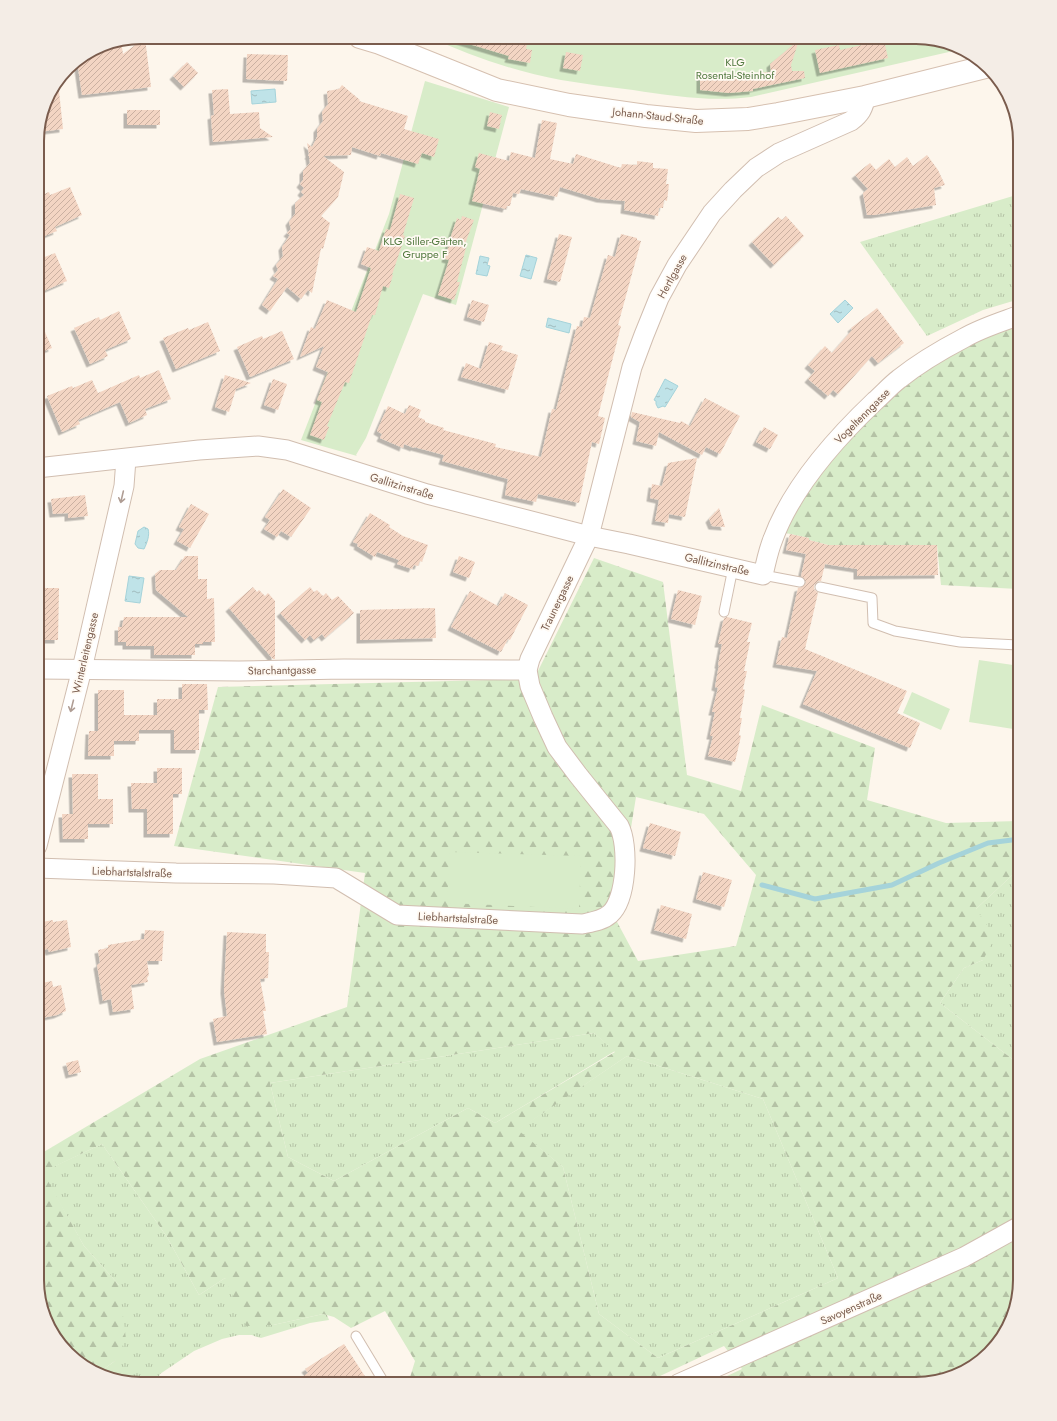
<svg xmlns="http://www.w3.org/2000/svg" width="1057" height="1421" viewBox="0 0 1057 1421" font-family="Jost,sans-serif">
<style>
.grass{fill:url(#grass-tufts)}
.forest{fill:url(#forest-firs);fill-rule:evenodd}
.park{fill:url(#park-crowns)}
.garden{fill:#d8ecc9}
.water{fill:url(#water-ripples);stroke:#a5d3da}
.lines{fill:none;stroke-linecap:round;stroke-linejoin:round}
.stream{stroke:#a5d3da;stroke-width:5}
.building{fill:url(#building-hatch);filter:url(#shadow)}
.lane-casing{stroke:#d1beb0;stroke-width:11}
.street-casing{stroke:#d1beb0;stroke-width:21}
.secondary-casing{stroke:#d6c0b0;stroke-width:24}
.lane{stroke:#fff;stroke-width:9}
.street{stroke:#fff;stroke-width:19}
.secondary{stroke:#fff;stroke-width:22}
.oneway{stroke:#af9d94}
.labels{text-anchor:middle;stroke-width:3.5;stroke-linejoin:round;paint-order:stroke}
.park-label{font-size:11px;fill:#537a41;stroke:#fffaf3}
.street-label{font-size:11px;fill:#7a5c4d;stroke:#fffaf3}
.rim{fill:none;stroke:#7a5c4d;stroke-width:2}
</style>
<defs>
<pattern id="grass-tufts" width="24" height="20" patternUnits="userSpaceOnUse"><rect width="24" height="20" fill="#d8ecc9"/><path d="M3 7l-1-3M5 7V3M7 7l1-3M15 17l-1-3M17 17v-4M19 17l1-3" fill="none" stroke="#b4c2a5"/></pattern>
<pattern id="forest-firs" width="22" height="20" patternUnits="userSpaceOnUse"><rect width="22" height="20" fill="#d8ecc9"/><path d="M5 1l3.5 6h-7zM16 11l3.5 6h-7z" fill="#b4c2a5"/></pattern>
<pattern id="park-crowns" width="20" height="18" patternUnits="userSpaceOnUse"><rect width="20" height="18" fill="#d8ecc9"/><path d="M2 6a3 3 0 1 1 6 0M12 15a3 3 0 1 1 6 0" fill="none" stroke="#b4c2a5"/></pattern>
<pattern id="water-ripples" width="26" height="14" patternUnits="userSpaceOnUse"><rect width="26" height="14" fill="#bfe3e8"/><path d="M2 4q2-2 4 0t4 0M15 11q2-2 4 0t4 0" fill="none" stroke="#a0bbbe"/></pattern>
<pattern id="building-hatch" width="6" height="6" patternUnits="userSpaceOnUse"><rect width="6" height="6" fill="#f3d5c3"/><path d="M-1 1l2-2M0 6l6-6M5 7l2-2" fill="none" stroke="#cab0a1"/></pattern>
<filter id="shadow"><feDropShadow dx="-3.5" dy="3.5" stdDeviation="0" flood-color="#0004"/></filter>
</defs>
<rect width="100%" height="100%" fill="#fdf6ec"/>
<g class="grass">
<polygon points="1020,194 1020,299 983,310 927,336 860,242"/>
<polygon points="1020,868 1020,1065 940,1003 964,968 983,960 976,909"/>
<polygon points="594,1033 615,1051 495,1123 468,1108 334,1181 288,1157 270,1083"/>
<polygon points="627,1056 763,1099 838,1278 658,1358 599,1314 563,1167 517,1130"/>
<polygon points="102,1144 167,1237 199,1295 225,1278 273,1325 323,1314 327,1315 329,1320 310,1323 261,1338 254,1336 252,1335 239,1335 222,1339 194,1351 160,1374 156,1384 141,1384 98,1373 115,1361 119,1285 84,1246 42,1172"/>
</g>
<g class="forest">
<polygon points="1020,321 1020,589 941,585 937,545 828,545 809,540 809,538 781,532 827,463 897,388 940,356"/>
<path d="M594,558L663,582L687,775L741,791L762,705L875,748L867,800L946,823L1020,821V868L976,909L995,937L983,960L964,968L940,1003L1020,1065V1280L1006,1332L974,1367L916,1384H710L742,1369L724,1346L643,1384H408L415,1361L385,1311L351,1328L334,1317L323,1314L273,1325L246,1326L225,1278L199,1295L167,1237L102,1144L43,1172L84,1246L119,1285L126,1339L115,1361L98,1373L89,1370L54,1338L37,1280V1156L200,1059L347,1007L365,873L174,846L218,687L534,679ZM636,797L704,814L756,875L736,946L638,961L616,920ZM594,1033L615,1052L495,1123L468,1108L334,1181L288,1157L270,1083ZM627,1056L763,1099L838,1278L658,1358L599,1314L563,1167L518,1130Z"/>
</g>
<polygon class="park" points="673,37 743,37 720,39"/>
<g class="garden">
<path d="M428,37H673L720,39L743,37H923L962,49L751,97C712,102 672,96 633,90C609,87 585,84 561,80C515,72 470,55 428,37Z"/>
<polygon points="425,81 509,107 456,305 423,294 366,438 356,455 357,456 301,440 389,214"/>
<polygon points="979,660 1020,666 1020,730 969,722"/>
<polygon points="912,692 950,709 941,730 903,713"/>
<polygon points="450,852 581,856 579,909 447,903"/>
</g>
<g class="water">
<polygon points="275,89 276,102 252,104 251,91"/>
<polygon points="526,255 537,258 531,279 520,276"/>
<polygon points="480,256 489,258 487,265 490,266 487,276 476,274"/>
<polygon points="845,300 853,308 838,323 830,314"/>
<polygon points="548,318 571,324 569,333 546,327"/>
<polygon points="665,379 678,386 665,407 663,406 658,408 656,404 656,401 654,400"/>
<path d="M144,527L148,529C150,535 147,543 144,549L138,548L135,544L138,531Z"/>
<polygon points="129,576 144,578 140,603 125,601"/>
</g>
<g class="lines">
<polyline class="stream" points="762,885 815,899 892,885 939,863 988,843 1020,839"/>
</g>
<g class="building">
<polygon points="457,37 513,37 528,40 526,49 532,50 530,63 508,59 509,56 456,40"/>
<polygon points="145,38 151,87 82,95 77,60 87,54 100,52 100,46 101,45 121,41 123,54"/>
<polygon points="799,40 791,65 792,71 804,71 805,78 753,89 753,91 729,93 700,90 700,76 728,77 728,74 771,72 770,64"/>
<polygon points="884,40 888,58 820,73 815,50 839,45 840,50"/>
<polygon points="566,52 583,55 580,71 563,68"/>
<polygon points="247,54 288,55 287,81 246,79"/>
<polygon points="187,62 198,73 184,87 173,76"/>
<polygon points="342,85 360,100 359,101 408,116 404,129 439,139 434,157 422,153 418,164 381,153 380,156 352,147 351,155 323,156 344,172 338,197 321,216 330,223 323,249 321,248 312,293 308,290 301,299 287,287 270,311 262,305 278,279 273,276 278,270 276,265 283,256 282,247 290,235 287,233 291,229 289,222 295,214 295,203 304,195 301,192 304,188 300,184 303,180 303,171 310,163 309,156 308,156 309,154 307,143 312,147 317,137 317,129 323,121 322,112 328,104 327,91 339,89"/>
<polygon points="228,89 230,114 259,112 260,128 273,137 213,142 211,116 214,115 212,90"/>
<polygon points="59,91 63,129 38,132 48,95 50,92"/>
<rect x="127" y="110" width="33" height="15"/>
<polygon points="490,112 502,115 499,129 487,126"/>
<polygon points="542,120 557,123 550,159 573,164 576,154 621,168 622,164 637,165 637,161 653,163 653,168 668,169 666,184 669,184 667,201 664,200 663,208 659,208 658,216 624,210 625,201 600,199 560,187 557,197 521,189 519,194 513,193 510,206 507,206 506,209 472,201 480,169 475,167 479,153 509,161 511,152 535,158"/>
<polygon points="927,155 938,170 945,185 934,188 936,205 874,215 867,215 863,193 868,189 855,175 870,163 876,170 889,159 895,167 907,157 913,166"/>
<polygon points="70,187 82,215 55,227 57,231 37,239 37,197 49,192 50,195"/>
<polygon points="400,194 414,198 403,235 405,236 392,275 393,275 389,288 383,286 375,315 372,315 349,383 345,382 327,426 329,427 324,440 310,435 322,402 317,400 328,372 316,367 324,346 300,357 311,327 315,329 327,300 356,312 371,268 361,264 367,247 379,251 386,229 390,230"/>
<polygon points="462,216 474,220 465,244 467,244 457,282 460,282 454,300 438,295 449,260 445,259 451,236 457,218 461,220"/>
<polygon points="786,216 804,236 774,265 752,242 778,217 782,220"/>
<polygon points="559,234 572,237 560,282 547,279"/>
<polygon points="621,234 637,238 637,240 641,241 618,325 621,326 598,416 605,418 599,444 592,442 579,503 538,494 536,502 505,495 508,479 442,461 444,455 414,447 414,448 404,444 403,448 380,438 382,434 377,431 388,406 405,414 409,405 421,410 418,417 425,420 425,422 444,428 443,430 496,444 495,447 541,457 552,409 556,410 577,326 582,327 584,317 590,318 608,255 615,257"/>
<polygon points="55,253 67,281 37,294 37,260"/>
<polygon points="472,300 489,305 484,322 467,317"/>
<polygon points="877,308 904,343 878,363 872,356 838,394 833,390 828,396 808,379 815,371 808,365 825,346 832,353 852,330 851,328"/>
<polygon points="119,311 131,339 105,350 108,356 90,364 74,328 99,317 100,320"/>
<polygon points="37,314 52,348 37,354"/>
<polygon points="208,322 220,351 176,369 163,338 188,328 189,330"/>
<polygon points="282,331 294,359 250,377 237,347 262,336 263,339"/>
<polygon points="489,342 503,346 501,350 518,355 508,390 461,377 466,363 481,369"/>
<polygon points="159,370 171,399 145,409 147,415 129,423 120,402 78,420 80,424 62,432 47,396 72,386 73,388 92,380 98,393 139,375 140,378"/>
<polygon points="225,375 251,383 236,389 229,412 215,407"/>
<polygon points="273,379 287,384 278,410 264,405"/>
<polygon points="705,398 740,416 720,454 706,447 702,455 659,432 656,446 636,441 640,422 631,417 632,412 680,423 681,421 690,426"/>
<polygon points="764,427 778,435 770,449 756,442"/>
<polygon points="697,458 685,517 669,514 668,523 655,521 659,500 650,498 652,484 662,486 668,463"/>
<polygon points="283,489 311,508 291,537 281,531 277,537 264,529 270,520 265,517"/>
<polygon points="85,495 88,516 68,518 68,513 53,514 51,499"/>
<polygon points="191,504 209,514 190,548 177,541 184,529 179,527"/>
<polygon points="719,508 725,527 712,526 709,519"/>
<polygon points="370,513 390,525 389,527 403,536 428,545 422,562 420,561 418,566 414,565 412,569 397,564 399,560 377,552 375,557 357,546 358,544 353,542"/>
<polygon points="790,534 809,538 809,540 828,545 937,545 938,575 857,576 857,569 825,564 821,581 818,581 814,585 814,589 818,593 805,649 907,691 897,713 920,723 910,748 803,704 817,671 776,664 782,637 787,638 798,588 802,587 806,583 804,578 801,576 806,554 786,550"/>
<polygon points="185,556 198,556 198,579 207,579 207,599 214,598 215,642 203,642 203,644 195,644 195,655 154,655 154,646 126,646 126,642 118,642 118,627 122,627 124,617 188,617 156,590 155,574 160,570 176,570"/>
<polygon points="459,556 475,562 469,578 453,572"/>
<polygon points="253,587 257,592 259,590 265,596 268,593 275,601 275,659 273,659 229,608"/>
<polygon points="310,587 314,592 317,590 323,596 326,593 332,600 338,596 354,613 325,638 322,634 314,640 310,635 305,640 280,613"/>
<polygon points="37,588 59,588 58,640 37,640"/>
<polygon points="678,590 702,596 695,625 671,619"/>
<polygon points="470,591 498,606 505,593 528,605 510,640 508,639 501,652 451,627"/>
<polygon points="435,608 436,638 360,640 360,610"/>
<polygon points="727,617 752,623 747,642 750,642 744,671 747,671 743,689 745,690 740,718 742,718 739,735 741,736 735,762 708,756 713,736 710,736 715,712 712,712 718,688 715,687 719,665 718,665 722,644 718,644 724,618"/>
<polygon points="182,684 207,684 208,710 199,710 199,750 174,750 174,730 139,730 139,741 114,741 114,756 88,756 89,731 98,731 98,690 124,690 124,715 157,715 157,699 182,699"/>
<polygon points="157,768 182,768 182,794 173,794 173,834 147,834 147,809 132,809 131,783 157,783"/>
<polygon points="72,774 98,774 98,799 113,799 113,824 88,824 88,839 63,839 62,814 73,814"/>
<polygon points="650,823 681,832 675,856 643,848"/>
<polygon points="703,872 732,880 724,907 696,899"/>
<polygon points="661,905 692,914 686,939 654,930"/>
<polygon points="53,920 53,922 67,920 71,947 49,952 48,949 37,951 37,923"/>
<polygon points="145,930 164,931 162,961 147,961 149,975 147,978 148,982 131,985 134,1009 113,1012 111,999 103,1001 97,965 100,963 98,950 108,948 108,945 144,939"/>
<polygon points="227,932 266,934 266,952 269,952 268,978 260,979 266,1011 263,1011 267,1034 217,1042 213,1019 227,1016 224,990"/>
<polygon points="52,981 53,987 61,985 66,1011 57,1015 37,1019 37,984"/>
<polygon points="78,1060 81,1072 69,1075 66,1063"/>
<polygon points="344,1344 370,1384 291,1384 308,1373 305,1369"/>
</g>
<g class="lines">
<g class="lane-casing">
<g id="lane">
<polyline points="763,575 800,582"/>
<polyline points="820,587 872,598 873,623 895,631 960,642 1020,645"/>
<polyline points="724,612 733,568"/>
<polyline points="356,1336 385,1384"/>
</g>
</g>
<g class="street-casing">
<g id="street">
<path d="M37,468L199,450L258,446L287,450L427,494L589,536L629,544L763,575C766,563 768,551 773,539C792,487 835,439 875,401C883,394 891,385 899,379C919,363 941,350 964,338C981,328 1001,322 1020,315"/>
<polyline points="37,669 239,671 344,669 527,670"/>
<polyline points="37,846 82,669 124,486 126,459"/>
<path d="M37,868L176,873L274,874L336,878L397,915L582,924C592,922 602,921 610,914C627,899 629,845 619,826L578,775L557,747L543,717L530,686L527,670L530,659L589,536L632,367L644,335L659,298L677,265L712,213L733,190L756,168L779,153L851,121C860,114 864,108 865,97"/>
<polyline points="678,1384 964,1257 1020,1226"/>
</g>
</g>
<g class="secondary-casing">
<polyline id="secondary" points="360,37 380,43 497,90 569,105 646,116 696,121 748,119 778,114 865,97 985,67"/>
</g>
<use href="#lane" class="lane"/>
<use href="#street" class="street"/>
<use href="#secondary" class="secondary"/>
</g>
<defs><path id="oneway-shaft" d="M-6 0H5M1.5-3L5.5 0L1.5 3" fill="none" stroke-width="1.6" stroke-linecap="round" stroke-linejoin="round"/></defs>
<g class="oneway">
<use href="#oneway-shaft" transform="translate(122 497) rotate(103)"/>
<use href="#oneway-shaft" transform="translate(72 706) rotate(104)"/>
</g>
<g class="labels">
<g class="park-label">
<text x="735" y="66">KLG<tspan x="735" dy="13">Rosental-Steinhof</tspan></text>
<text x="425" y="245">KLG Siller-Gärten,<tspan x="425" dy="13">Gruppe F</tspan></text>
</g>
<g class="street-label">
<text transform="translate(658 116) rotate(6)" y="4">Johann-Staud-Straße</text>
<text transform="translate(672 276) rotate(-61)" y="4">Hertlgasse</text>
<text transform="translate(862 416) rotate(-45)" y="4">Vogeltenngasse</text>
<text transform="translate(402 486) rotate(17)" y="4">Gallitzinstraße</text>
<text transform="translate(717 564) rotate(13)" y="4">Gallitzinstraße</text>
<text transform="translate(557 603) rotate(-64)" y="4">Traunergasse</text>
<text transform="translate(85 653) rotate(-77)" y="4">Winterleitengasse</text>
<text transform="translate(282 670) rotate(-1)" y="4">Starchantgasse</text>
<text transform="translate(132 872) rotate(2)" y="4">Liebhartstalstraße</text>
<text transform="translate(458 918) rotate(3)" y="4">Liebhartstalstraße</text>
<text transform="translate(851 1308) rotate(-24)" y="4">Savoyenstraße</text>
</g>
</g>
<path d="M0 0H1057V1421H0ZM141 44H916A97 97 0 0 1 1013 141V1280A97 97 0 0 1 916 1377H141A97 97 0 0 1 44 1280V141A97 97 0 0 1 141 44Z" fill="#f4ede6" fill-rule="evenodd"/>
<path class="rim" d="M141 44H916A97 97 0 0 1 1013 141V1280A97 97 0 0 1 916 1377H141A97 97 0 0 1 44 1280V141A97 97 0 0 1 141 44Z"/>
</svg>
